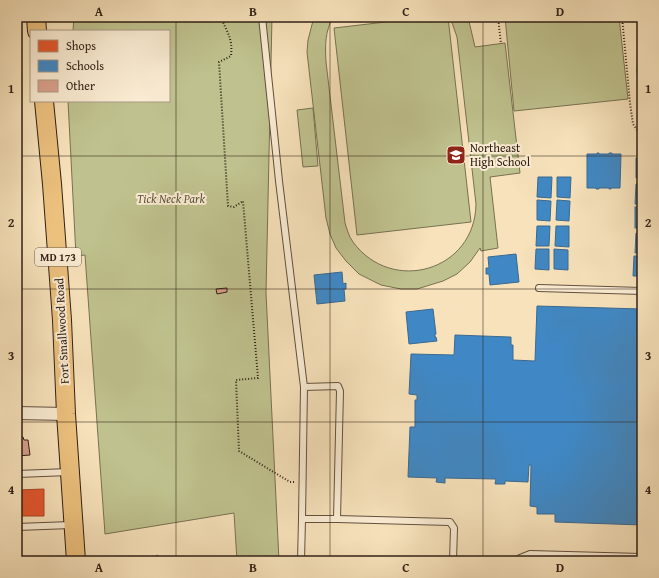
<svg xmlns="http://www.w3.org/2000/svg" width="659" height="578" viewBox="0 0 659 578" font-family="'Gentium Book Plus',serif">
<style>
.green{fill:#bfc28e;stroke:#787152}
.shops{fill:#e4572e;stroke:#ae4627}
.schools{fill:#3f88c5;stroke:#3b6990}
.building{fill:#d9a08b;stroke:#312016}
.lines{fill:none;stroke-linecap:round;stroke-linejoin:round}
.lane-casing{stroke:#62503f;stroke-width:8}
.street-casing{stroke:#62503f;stroke-width:14}
.primary-casing{stroke:#312016;stroke-width:20}
.path{stroke:#312016;stroke-width:2;stroke-dasharray:1 2;stroke-linecap:butt}
.lane{stroke:#faecd3;stroke-width:6}
.street{stroke:#faecd3;stroke-width:12}
.primary{stroke:#ecc17e;stroke-width:18}
.grid{fill:none;stroke:#312016;stroke-width:1;stroke-opacity:0.55}
.labels{text-anchor:middle;stroke-width:4;stroke-linejoin:round;paint-order:stroke}
.shield{fill:#faecd3;stroke:#6d5d4f;stroke-width:1}
.shield-label{font-size:11px;font-weight:bold;fill:#312016}
.poi-label{font-size:12px;fill:#312016;stroke:#faecd3;text-anchor:start}
.park-label{font-size:12px;font-style:italic;fill:#5c513a;stroke:#faecd3}
.street-label{font-size:12px;fill:#312016;stroke:#faecd3}
.neatline{fill:none;stroke:#312016;stroke-width:1.5}
.grid-label{font-size:13px;text-anchor:middle;font-weight:bold;fill:#312016}
</style>
<rect width="100%" height="100%" fill="#f7e2bb"/>
<filter id="stains"><feTurbulence type="fractalNoise" baseFrequency=".005" numOctaves="4"/><feColorMatrix values="0 0 0 0 .2 0 0 0 0 .09 0 0 0 0 .02 0 0 0 .5 -.17"/></filter>
<radialGradient id="worn" r=".72"><stop offset=".6" stop-color="#630" stop-opacity="0"/><stop offset="1" stop-color="#630" stop-opacity=".3"/></radialGradient>
<g class="green">
<polygon points="74,17 272,17 266,293 279,561 237,561 234,513 105,534 85,255 76,256 68,101 169,101 169,31 73,31"/>
<path d="M314,17H333C325,32 325,45 326,62L345,223C347,229 349,237 353,242C392,295 475,271 476,204L457,37L450,17H468L475,47L505,43L520,173L490,177L498,248L481,251L480,248L470,262L457,274L443,281L417,289H401L381,285L359,274L346,261L336,248L330,234L326,218L307,52L308,40Z"/>
<polygon points="429,17 448,17 471,222 357,235 334,28"/>
<polygon points="505,17 619,17 628,99 514,111"/>
<polygon points="642,24 642,96 637,72 639,25"/>
<polygon points="313,108 318,166 303,167 297,110"/>
</g>
<g class="shops">
<polygon points="44,489 44,516 17,516 17,490"/>
<polygon points="157,555 162,559 160,561 152,561"/>
</g>
<g class="schools">
<polygon points="597,153 599,153 599,154 609,154 609,153 612,153 612,154 621,154 620,188 611,188 611,189 609,189 609,188 599,188 599,189 596,189 596,188 587,188 587,154 597,154"/>
<polygon points="636,158 642,159 642,178 636,178"/>
<polygon points="538,177 552,177 551,198 537,197"/>
<polygon points="557,177 571,177 570,198 557,197"/>
<polygon points="636,184 642,184 642,205 635,204"/>
<polygon points="537,200 551,201 550,221 537,220"/>
<polygon points="557,200 570,201 569,221 556,220"/>
<rect x="635" y="207" width="7" height="21"/>
<polygon points="537,226 550,226 549,246 536,246"/>
<polygon points="556,226 569,226 569,247 555,246"/>
<polygon points="636,233 642,233 642,253 635,253"/>
<polygon points="536,249 549,249 549,270 535,269"/>
<polygon points="554,249 568,250 568,270 554,269"/>
<polygon points="516,254 519,282 490,285 489,274 486,274 486,268 489,268 488,257"/>
<polygon points="634,256 642,256 642,276 633,276"/>
<polygon points="342,272 343,284 346,283 346,289 344,289 345,301 317,304 314,275"/>
<polygon points="537,306 642,309 642,525 555,522 555,514 537,514 537,507 530,506 531,465 529,465 528,482 505,481 505,484 495,484 496,479 445,478 445,483 436,482 437,478 408,477 410,427 415,427 415,400 417,400 417,395 409,394 411,354 454,355 455,335 510,337 511,337 511,345 513,345 513,360 535,361"/>
<polygon points="433,309 436,334 435,334 435,337 436,337 437,341 409,344 406,312"/>
</g>
<g class="building">
<polygon points="227,288 227,292 217,294 216,289"/>
<polygon points="18,437 23,437 24,440 28,440 30,455 17,456 17,441 18,441"/>
</g>
<g class="lines">
<g class="lane-casing">
<g id="lane">
<polyline points="262,17 279,181 304,387 302,519 337,519 340,391 338,386 304,387"/>
<polyline points="539,288 642,291"/>
<polyline points="17,474 69,472"/>
<polyline points="337,519 450,522 454,528 453,561"/>
<polyline points="17,527 71,525"/>
<polyline points="17,559 19,558 23,561"/>
<polyline points="301,561 302,519"/>
<polyline points="518,561 520,558 530,554 642,557"/>
</g>
</g>
<g class="street-casing">
<polyline id="street" points="17,413 66,414"/>
</g>
<g class="primary-casing">
<g id="primary">
<polyline points="36,17 37,31"/>
<polyline points="44,101 52,184 62,320 66,414 76,561"/>
</g>
</g>
<g class="path">
<path d="M221,17C227,33 233,38 231,56L219,62L228,206L234,207L243,201L258,378L236,380L239,451L290,482H294"/>
<polyline points="498,17 501,44"/>
<polyline points="622,17 630,103 633,124 642,137"/>
</g>
<use href="#lane" class="lane"/>
<use href="#street" class="street"/>
<use href="#primary" class="primary"/>
</g>
<path class="grid" d="M176,17V561M330,17V561M483,17V561M17,156H642M17,289H642M17,422H642"/>
<defs>
<g id="school-square" transform="scale(1)"><rect x="-9" y="-9" width="18" height="18" rx="4" fill="#8f2418" stroke="#faecd3"/><path d="M0-5L7-2L0 1L-7-2ZM-4 1L0 2.5L4 1V4Q0 6-4 4Z" fill="#fff"/></g>
</defs>
<g fill-rule="evenodd">
<use href="#school-square" x="456" y="155"/>
</g>
<g class="labels">
<rect class="shield" x="35" y="248" width="46" height="18" rx="3"/>
<g class="shield-label">
<text x="58" y="261">MD 173</text>
</g>
<g class="poi-label">
<text x="470" y="152">Northeast<tspan x="470" dy="14">High School</tspan></text>
</g>
<g class="park-label">
<text x="171" y="203">Tick Neck Park</text>
</g>
<g class="street-label">
<text transform="translate(62 331) rotate(-93)" y="4">Fort Smallwood Road</text>
</g>
</g>
<rect width="659" height="578" fill="none" stroke="#f7e2bb" stroke-width="44"/>
<rect x="30" y="30" width="140" height="72" fill="#faecd3" stroke="#aa9a87"/>
<rect x="38" y="40" width="20" height="12" fill="#e4572e" stroke="#aa9a87"/>
<text x="66" y="50" font-size="12" fill="#312016">Shops</text>
<rect x="38" y="60" width="20" height="12" fill="#3f88c5" stroke="#aa9a87"/>
<text x="66" y="70" font-size="12" fill="#312016">Schools</text>
<rect x="38" y="80" width="20" height="12" fill="#d9a08b" stroke="#aa9a87"/>
<text x="66" y="90" font-size="12" fill="#312016">Other</text>
<rect x="22" y="22" width="615" height="534" class="neatline"/>
<g class="grid-label">
<text x="99" y="16">A</text>
<text x="253" y="16">B</text>
<text x="406" y="16">C</text>
<text x="560" y="16">D</text>
<text x="11" y="93">1</text>
<text x="648" y="93">1</text>
<text x="11" y="227">2</text>
<text x="648" y="227">2</text>
<text x="11" y="360">3</text>
<text x="648" y="360">3</text>
<text x="11" y="494">4</text>
<text x="648" y="494">4</text>
<text x="99" y="572">A</text>
<text x="253" y="572">B</text>
<text x="406" y="572">C</text>
<text x="560" y="572">D</text>
</g>
<rect width="100%" height="100%" filter="url(#stains)"/>
<rect width="100%" height="100%" fill="url(#worn)"/>
</svg>
